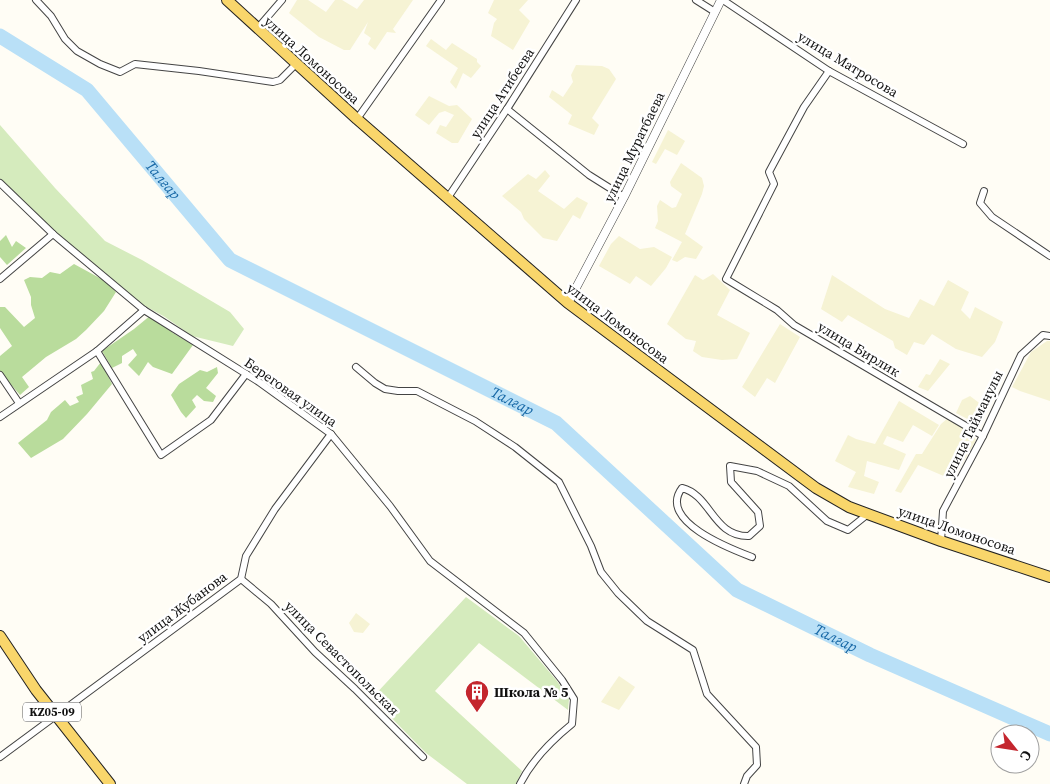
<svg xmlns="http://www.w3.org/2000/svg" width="1050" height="784" viewBox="0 0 1050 784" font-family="'Source Serif 4',serif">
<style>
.farmland{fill:#f6f3d4}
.green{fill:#d5ebbd}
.forest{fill:#b9dc9c}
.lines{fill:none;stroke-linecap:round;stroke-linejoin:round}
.river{stroke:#b9e0f7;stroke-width:15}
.minor-casing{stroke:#444;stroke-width:8}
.tertiary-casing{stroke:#444;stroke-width:9}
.primary-casing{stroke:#222;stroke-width:12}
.minor{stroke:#fff;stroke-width:6}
.tertiary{stroke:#fff;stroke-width:8}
.primary{stroke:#f9d66b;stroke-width:10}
.labels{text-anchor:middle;stroke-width:5;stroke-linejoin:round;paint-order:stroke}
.shield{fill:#fff;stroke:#585858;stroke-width:1}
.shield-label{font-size:12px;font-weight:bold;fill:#111}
.street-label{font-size:14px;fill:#111;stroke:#fff}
.poi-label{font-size:14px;font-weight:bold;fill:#111;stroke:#fff;text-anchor:start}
.water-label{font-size:15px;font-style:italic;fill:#1768a6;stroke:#fff}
</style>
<rect width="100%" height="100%" fill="#fffdf5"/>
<g class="farmland">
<polygon points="297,0 308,0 326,12 335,0 342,0 357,9 364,0 413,0 393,29 396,33 387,32 375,50 368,44 371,38 364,33 368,22 350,50 344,50 319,37 289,13"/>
<polygon points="494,0 528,0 519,10 530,21 513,50 491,36 494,23 497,19 488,13"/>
<polygon points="431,39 446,50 452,43 477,59 477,62 481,66 471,78 463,73 456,89 450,82 458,68 426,46"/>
<polygon points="576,65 602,66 609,69 616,79 592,118 599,125 594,135 568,124 572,115 549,97 552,90 563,97 573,82 571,75"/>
<polygon points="429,96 449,106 457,105 472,119 458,143 452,143 436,133 440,125 446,127 454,115 445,111 439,113 429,125 415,115"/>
<polygon points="668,130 685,141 677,155 665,149 656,164 652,162"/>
<polygon points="681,163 702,178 704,186 702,194 685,234 703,247 696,259 685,257 677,262 672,260 682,242 655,228 658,221 657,206 660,200 672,208 676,207 681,196 682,194 671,186 670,182"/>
<polygon points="545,170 550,176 538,191 564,209 577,197 588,203 580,219 573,215 557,241 543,238 524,219 521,212 502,196 528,174 536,179"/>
<polygon points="619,236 640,249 654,247 672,257 666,268 651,286 636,276 630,284 599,266 611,244"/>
<polygon points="713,274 730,290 717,315 750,333 737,359 722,360 702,357 693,351 696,341 686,339 667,324 695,275 703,280"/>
<polygon points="832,275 885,309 909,318 920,299 934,306 948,280 969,292 961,310 970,319 975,307 1003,322 995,342 982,357 956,349 932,334 924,345 914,342 907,355 895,348 893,341 848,315 842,322 821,309"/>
<polygon points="780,324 800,337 775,383 767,378 755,397 742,387"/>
<polygon points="1047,341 1050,341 1050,401 1020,391 1012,387 1031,352"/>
<polygon points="940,359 950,364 928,391 918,387 926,374 930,375"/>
<polygon points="970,396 986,408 977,424 956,413 962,400"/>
<polygon points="899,401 939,425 932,436 913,425 903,442 887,436 883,444 906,454 899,470 867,461 864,476 879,482 874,494 848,487 856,472 835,461 848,435 856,439 875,444"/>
<polygon points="948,418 972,433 976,440 953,480 918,465 901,493 895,491 916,454 922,454 941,424"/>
<polygon points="356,613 370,624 363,633 354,632 349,623"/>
<polygon points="619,676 635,687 619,710 601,702"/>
</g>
<g class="green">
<polygon points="0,125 55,188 105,241 142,260 230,312 244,329 233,346 192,336 165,317 129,297 77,254 0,182"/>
<polygon points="466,597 519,636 557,681 569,699 568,710 479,643 435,691 522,771 516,784 467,784 426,753 372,698"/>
</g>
<g class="forest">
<polygon points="6,235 12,247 16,241 26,248 7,265 0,257 0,241"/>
<polygon points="74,264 107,282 116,292 104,311 86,330 76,339 46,357 22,377 29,387 20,395 0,372 0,356 12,346 0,328 0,307 5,307 24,327 35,318 31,305 31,297 24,280 30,277 42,278 50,272 60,274"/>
<polygon points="151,315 173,333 193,345 172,374 153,367 148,362 139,376 128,365 137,355 133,349 122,356 122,363 112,368 102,351 134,329"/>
<polygon points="101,362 112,384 87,414 63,439 31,458 18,443 47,420 51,412 65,400 70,406 79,402 76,397 83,394 81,385 93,379 91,372 94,371"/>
<polygon points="217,367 218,373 206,388 216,396 213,402 204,401 197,395 192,400 196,407 186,418 181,412 171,395 179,384 200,370 207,372"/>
</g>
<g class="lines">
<path class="river" id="s1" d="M0,36L87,90L230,260L556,423L737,590L870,655L1050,734"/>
<g class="minor-casing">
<g id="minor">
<polyline points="36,0 51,16 65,39 77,51 100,64 120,72 135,64 199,71 273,82 280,80 296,64"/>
<polyline points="696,0 715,12"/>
<polyline points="723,0 829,71 963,144"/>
<polyline points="257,29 282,0"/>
<polyline points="829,71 804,107 769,172 774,184 726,279 777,310 794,325 983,436"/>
<polyline points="507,109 589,175 624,197"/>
<polyline points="357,119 441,0"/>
<path d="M0,183L53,234L144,310L259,382L331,434L390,506L430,561L524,633L562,680L574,699L572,724C551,741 532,760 520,784"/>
<polyline points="984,191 980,203 992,217 1050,256"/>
<polyline points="447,199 507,109 576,0"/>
<polyline points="0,279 53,234"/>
<polyline points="97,351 161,455 211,420 246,374"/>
<polyline points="356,367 375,383 385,389 398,391 417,391 475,421 515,447 559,482 591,546 601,572 618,593 647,621 693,650 707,694 756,747 757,765 747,776 744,784"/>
<polyline points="0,375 19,403"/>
<polyline points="0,417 97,351 144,310"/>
<polyline points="941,541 943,511 983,436 1021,355 1043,335 1050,336"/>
<path d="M752,557C731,549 657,521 682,488C711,495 713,537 749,536L760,526L758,512L731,482L730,466L757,471L789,486L827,521L848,530L868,514"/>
<polyline points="241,579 271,604 315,652 355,689 423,757"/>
<polyline points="0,757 241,579 246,556 275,509 331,434"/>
</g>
</g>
<g class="tertiary-casing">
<polyline id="tertiary" points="568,303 624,197 721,0"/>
</g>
<g class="primary-casing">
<g id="primary">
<polyline points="227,0 357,119 568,303 816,488 849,507 941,541 1050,577"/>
<polyline points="0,636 36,690 110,784"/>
</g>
</g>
<use href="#minor" class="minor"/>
<use href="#tertiary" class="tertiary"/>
<use href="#primary" class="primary"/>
</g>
<defs>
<g id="building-pin" transform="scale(1.25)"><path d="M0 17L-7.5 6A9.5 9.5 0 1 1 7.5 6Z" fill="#c4262e" stroke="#fff"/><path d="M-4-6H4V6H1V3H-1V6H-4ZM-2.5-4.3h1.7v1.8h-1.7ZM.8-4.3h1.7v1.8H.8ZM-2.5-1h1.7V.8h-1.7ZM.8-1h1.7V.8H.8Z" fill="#fff"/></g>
</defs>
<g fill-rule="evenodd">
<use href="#building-pin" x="477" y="692"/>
</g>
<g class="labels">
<rect class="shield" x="23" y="702.5" width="58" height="19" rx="4"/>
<g class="shield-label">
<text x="52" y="716">KZ05-09</text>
</g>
<g class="street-label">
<text transform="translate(312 60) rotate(42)" y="5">улица Ломоносова</text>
<text transform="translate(848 64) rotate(31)" y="5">улица Матросова</text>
<text transform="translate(502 93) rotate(-57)" y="5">улица Атибеева</text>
<text transform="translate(634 147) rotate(-64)" y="5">улица Муратбаева</text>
<text transform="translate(618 323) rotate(37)" y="5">улица Ломоносова</text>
<text transform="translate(859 349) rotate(31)" y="5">улица Бирлик</text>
<text transform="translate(291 392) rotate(35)" y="5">Береговая улица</text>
<text transform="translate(973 424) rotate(-64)" y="5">улица Тайманулы</text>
<text transform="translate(957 530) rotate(19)" y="5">улица Ломоносова</text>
<text transform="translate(182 607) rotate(-37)" y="5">улица Жубанова</text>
<text transform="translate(342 658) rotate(45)" y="5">улица Севастопольская</text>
</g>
<g class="poi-label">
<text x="494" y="697">Школа № 5</text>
</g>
<g class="water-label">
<text dy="5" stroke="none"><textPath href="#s1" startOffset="220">Талғар</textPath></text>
<text dy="5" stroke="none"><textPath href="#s1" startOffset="640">Талғар</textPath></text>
<text dy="5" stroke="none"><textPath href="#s1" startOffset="1045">Талғар</textPath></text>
</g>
</g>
<g transform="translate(1015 749) rotate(120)"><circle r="24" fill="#ffffff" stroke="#a0a0a0"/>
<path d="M0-4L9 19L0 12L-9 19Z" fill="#c4262e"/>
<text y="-8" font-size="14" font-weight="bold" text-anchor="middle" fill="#111111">С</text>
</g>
</svg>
